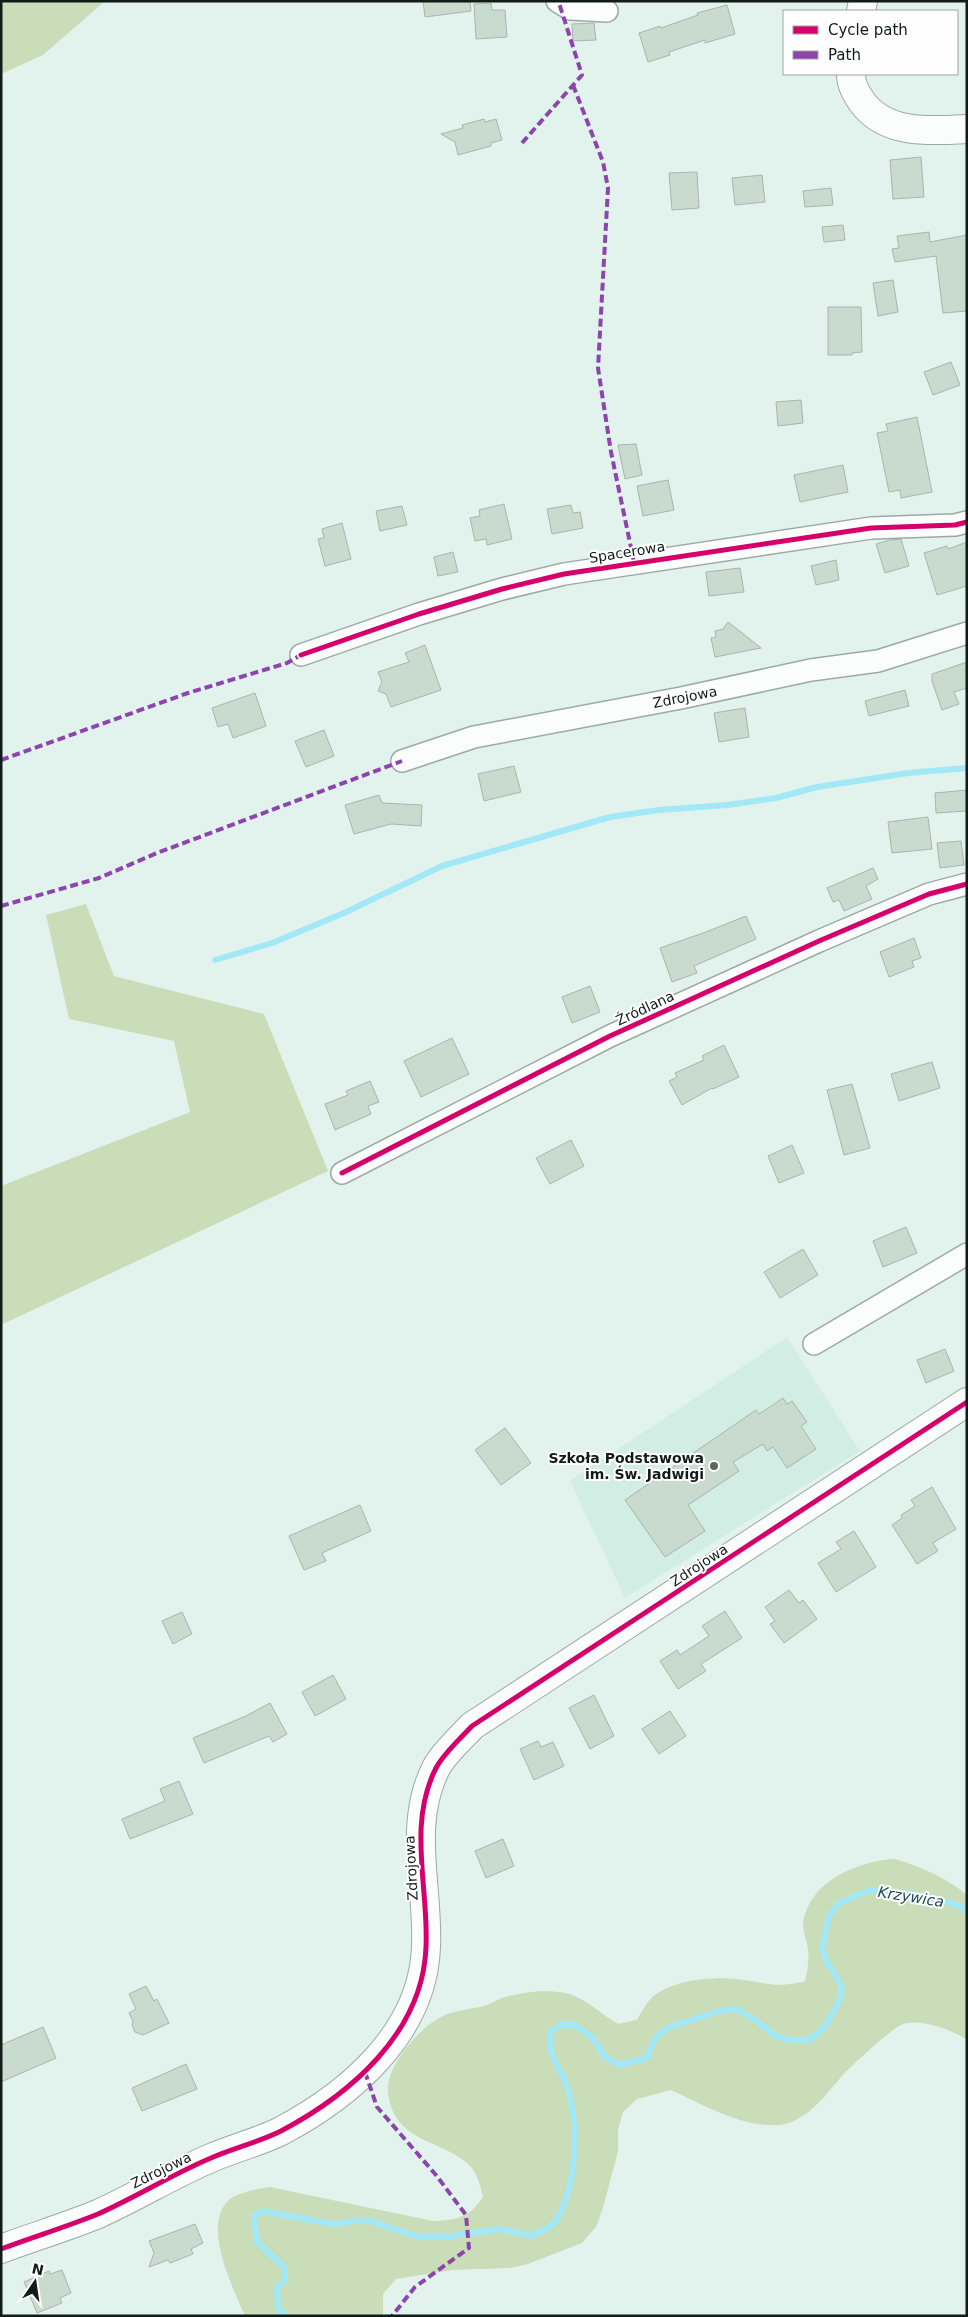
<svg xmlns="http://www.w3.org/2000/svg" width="968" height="2317" viewBox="0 0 968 2317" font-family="'DejaVu Sans',sans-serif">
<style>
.built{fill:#d2eee4}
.green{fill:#c9deb8}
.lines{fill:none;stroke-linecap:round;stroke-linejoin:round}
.stream{stroke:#a3e8f7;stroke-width:6}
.building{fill:#c8dbce;stroke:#a9b4ae}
.street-casing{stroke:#9ca9a4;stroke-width:24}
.secondary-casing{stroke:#9ca9a4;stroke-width:30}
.street{stroke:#fbfdfc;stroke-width:21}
.secondary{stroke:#fbfdfc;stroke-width:28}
.quiet{stroke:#8e44ad;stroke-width:4;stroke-dasharray:8 4;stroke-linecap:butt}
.cycleway-casing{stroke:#fefefe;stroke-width:8}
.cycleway{stroke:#d6006c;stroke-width:5}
.poi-dot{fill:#5a6763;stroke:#fefefe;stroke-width:2}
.labels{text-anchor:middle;stroke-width:4;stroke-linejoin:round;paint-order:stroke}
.street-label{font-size:14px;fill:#111b18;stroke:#fefefe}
.poi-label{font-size:14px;font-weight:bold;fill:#111b18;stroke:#fefefe;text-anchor:end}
.water-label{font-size:15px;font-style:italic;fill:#204953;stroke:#fefefe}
</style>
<rect width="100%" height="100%" fill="#e2f3ed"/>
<polygon class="built" points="787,1337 860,1451 625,1598 570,1481"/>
<g class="green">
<polygon points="1,1 105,1 43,55 1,74"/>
<polygon points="86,904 114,976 264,1014 328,1171 1,1325 1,1186 190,1112 174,1041 69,1019 46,915"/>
<path d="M895,1859C922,1867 945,1877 967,1895V2040C953,2030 918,2017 901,2025C890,2030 850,2067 841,2077C825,2096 805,2123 779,2125C743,2128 701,2104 671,2090L637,2099L623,2112L618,2130V2151L603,2208L596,2227L582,2243L528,2264L510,2268L452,2270L396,2279L383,2294V2316H245C233,2288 198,2219 233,2197C244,2191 258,2189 270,2187L433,2221C459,2220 468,2218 483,2197C480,2184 477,2172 467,2163C439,2139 394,2142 388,2093C385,2065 423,2023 447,2014C459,2010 472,2009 484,2006C491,2004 498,1999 505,1997C523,1992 548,1989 566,1993C585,1998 601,2014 618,2024L637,2020C643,2009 649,1997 661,1991C683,1978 720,1976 744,1980C770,1984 779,1988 805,1981C808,1968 810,1957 807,1944C806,1938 803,1931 803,1925C808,1881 858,1861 895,1859Z"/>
</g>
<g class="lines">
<g class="stream">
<polyline points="215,960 272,943 344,913 442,866 610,817 659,810 727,805 776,798 817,787 908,773 967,768"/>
<path d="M287,2316L278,2309L277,2288L285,2280V2268L257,2242L254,2216L263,2211L332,2224L367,2220L416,2236H454L500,2229L532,2236C538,2232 550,2228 555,2222C577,2189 579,2126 568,2089C561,2067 547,2059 550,2032L561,2025H574L591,2036L605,2057L619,2065L647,2058L655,2038L667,2028L720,2011L736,2009L754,2019L775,2036L789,2040H809L823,2029L840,2000L842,1987L827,1962L822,1949L829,1916L839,1903L870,1890L913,1894L942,1900L963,1908L967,1913"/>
</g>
</g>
<g class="building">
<polygon points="423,1 470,1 471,11 425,17"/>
<polygon points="491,3 492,10 505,10 507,37 476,39 474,4"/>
<polygon points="727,5 735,34 705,43 705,40 669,52 670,55 648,62 639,33 660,26 661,28 698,15 697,13"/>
<polygon points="594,23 596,40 573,41 572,24"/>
<polygon points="484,119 485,122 496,119 502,140 491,143 491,146 458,155 455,142 441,134 463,128 462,125"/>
<polygon points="921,157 924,197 893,199 890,160"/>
<polygon points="697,172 699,208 672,210 669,173"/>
<polygon points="762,175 765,202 735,205 732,178"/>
<polygon points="831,188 833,205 805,207 803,191"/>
<polygon points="843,225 845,240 824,242 822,227"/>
<polygon points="929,232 930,242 967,235 967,311 943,313 936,256 895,262 892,249 899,248 897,236"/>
<polygon points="893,280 898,312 878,316 873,283"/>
<polygon points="828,307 861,307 862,352 852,353 852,355 828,355"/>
<polygon points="951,362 960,385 933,395 924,372"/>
<polygon points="801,400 803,423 778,426 776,402"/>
<polygon points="917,417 932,492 901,498 900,490 889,492 877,433 888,431 886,424"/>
<polygon points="636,444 642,475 625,479 618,445"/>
<polygon points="843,465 848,492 800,502 794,475"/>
<polygon points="668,480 674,510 643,516 637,486"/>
<polygon points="504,504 512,539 487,545 486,539 475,541 470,518 480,516 479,510"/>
<polygon points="571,505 573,513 580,512 583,528 552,534 547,509"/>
<polygon points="402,506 407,525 380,531 376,511"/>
<polygon points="342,523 351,559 325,566 318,539 324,538 322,529"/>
<polygon points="901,539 909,566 885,573 876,544 890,540"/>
<polygon points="967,542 967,586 937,595 924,553 947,546 948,549"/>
<polygon points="453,552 458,572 438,576 434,557"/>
<polygon points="836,560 839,580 816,585 811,566"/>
<polygon points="740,568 744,592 709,596 706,572"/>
<polygon points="728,622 741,632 761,648 715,657 711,638 716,637 715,631 723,629"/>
<polygon points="425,645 441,690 391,707 386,694 378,691 382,682 378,672 409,662 405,653"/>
<polygon points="967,662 967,688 954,692 959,704 942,710 932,681 932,674"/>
<polygon points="905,690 909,706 869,716 865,701"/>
<polygon points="255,693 266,726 233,738 228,724 218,727 212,708"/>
<polygon points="745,708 749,737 719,742 714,713"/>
<polygon points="324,730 334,756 306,767 295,741"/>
<polygon points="514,766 521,792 484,801 478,774"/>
<polygon points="967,790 967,811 936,813 935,793"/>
<polygon points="379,795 382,803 422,805 421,826 391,824 354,834 345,805"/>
<polygon points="928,817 932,849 892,853 888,822"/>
<polygon points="961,841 964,865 940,868 937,843"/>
<polygon points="873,868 878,879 866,886 872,899 844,911 839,900 833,902 827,888"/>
<polygon points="746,916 756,939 694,966 697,973 672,982 660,948 706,932"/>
<polygon points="914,938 921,958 912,961 914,967 889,977 880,952"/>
<polygon points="590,986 600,1012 572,1023 562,997"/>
<polygon points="452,1038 469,1074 421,1097 404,1061"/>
<polygon points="724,1045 739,1077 713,1089 712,1088 682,1105 669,1081 677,1077 675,1073 704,1060 702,1056"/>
<polygon points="932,1062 940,1088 899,1101 891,1074"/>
<polygon points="370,1081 379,1102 368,1106 371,1114 335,1130 325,1104 348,1095 346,1091"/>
<polygon points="852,1084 870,1148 844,1155 827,1090"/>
<polygon points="571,1140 584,1166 550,1184 536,1158"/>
<polygon points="792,1145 804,1173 779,1183 768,1156"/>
<polygon points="906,1227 917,1253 883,1267 873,1241"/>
<polygon points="803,1249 818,1275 780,1298 764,1272"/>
<polygon points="945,1349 954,1371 926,1383 917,1360"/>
<polygon points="783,1398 787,1404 792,1401 807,1422 801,1426 816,1449 787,1468 773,1447 767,1451 763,1444 733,1462 739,1471 688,1505 705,1531 665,1557 625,1500 756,1410 759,1414"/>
<polygon points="505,1428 531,1463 501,1485 475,1450"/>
<polygon points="932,1487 956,1529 933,1543 938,1551 917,1564 892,1525 902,1518 901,1515 915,1506 911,1500"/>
<polygon points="360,1505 371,1531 322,1553 326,1561 304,1570 289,1536"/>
<polygon points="854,1531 876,1567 836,1592 818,1563 841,1549 836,1542"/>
<polygon points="789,1590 799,1603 803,1600 817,1619 784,1643 770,1624 775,1621 765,1607"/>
<polygon points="725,1611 742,1638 701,1664 706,1671 678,1689 660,1661 677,1650 680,1655 709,1636 702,1626"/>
<polygon points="182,1612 192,1634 173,1644 162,1621"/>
<polygon points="333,1675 346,1699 315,1716 302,1692"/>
<polygon points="594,1695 614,1736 590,1749 569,1708"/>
<polygon points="270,1703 287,1734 273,1742 269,1736 204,1763 193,1738 246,1716"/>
<polygon points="670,1711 686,1736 659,1754 642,1729"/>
<polygon points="538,1741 541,1747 553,1742 564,1766 534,1780 520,1749"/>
<polygon points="179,1781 193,1814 130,1839 122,1819 165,1801 160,1789"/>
<polygon points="503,1839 514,1866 486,1878 475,1851"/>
<polygon points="146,1986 154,2001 157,1999 169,2023 143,2035 135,2032 132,2025 133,2021 129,2013 136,2009 129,1994"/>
<polygon points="43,2027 56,2058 1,2082 1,2045"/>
<polygon points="186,2064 197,2089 142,2111 132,2088"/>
<polygon points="195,2224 203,2243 191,2249 193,2254 170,2263 168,2260 149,2267 154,2253 149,2241"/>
<polygon points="62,2270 71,2293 60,2298 62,2303 37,2313 24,2282 49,2271 50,2274"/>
</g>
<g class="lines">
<g class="street-casing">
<g id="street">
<polyline points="557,1 570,9 607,11"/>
<polyline points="301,655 419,614 502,589 564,574 871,528 955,525 967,522"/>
<polyline points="402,761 474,737 681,698 811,670 878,661 967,633"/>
<polyline points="342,1173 610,1036 819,941 929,894 967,884"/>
<polyline points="814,1344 967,1254"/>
</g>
</g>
<g class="secondary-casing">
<g id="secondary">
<polyline points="861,11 863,1"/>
<path d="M851,74C851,85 856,93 862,102C886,135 931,131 967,129"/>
<path d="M1,2249C33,2237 66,2227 98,2214C136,2197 173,2174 211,2158C234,2148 259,2142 281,2131C351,2094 423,2032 426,1947C429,1888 407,1825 436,1768C444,1753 460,1739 472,1726L967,1402"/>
</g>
</g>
<use href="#street" class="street"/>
<use href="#secondary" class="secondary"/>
<g class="quiet">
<polyline points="573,85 603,162 608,188 598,368 611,452 634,562"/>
<polyline points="522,143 582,75 559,3"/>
<polyline points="1,760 188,693 287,663 301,655"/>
<polyline points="1,906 99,878 157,853 402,761"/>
<polyline points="365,2072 377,2107 436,2175 466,2215 469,2248 415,2287 392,2316"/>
</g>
<g class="cycleway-casing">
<g id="cycleway">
<polyline points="301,655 419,614 502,589 564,574 871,528 955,525 967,522"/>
<polyline points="342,1173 610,1036 819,941 929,894 967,884"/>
<path d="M1,2249C33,2237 66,2227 98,2214C136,2197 173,2174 211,2158C234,2148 259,2142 281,2131C351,2094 423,2032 426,1947C429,1888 407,1825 436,1768C444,1753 460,1739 472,1726L967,1402"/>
</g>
</g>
<use href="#cycleway" class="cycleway"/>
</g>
<circle class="poi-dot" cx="714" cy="1466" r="5"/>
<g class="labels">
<g class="street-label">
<text transform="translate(627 552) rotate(-9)" y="5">Spacerowa</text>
<text transform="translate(685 697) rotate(-11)" y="5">Zdrojowa</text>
<text transform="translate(645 1008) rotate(-25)" y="5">Źródlana</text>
<text transform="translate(699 1565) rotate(-33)" y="5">Zdrojowa</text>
<text transform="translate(411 1868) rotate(-93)" y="5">Zdrojowa</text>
<text transform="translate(161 2170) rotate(-26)" y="5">Zdrojowa</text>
</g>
<g class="poi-label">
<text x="704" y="1463">Szkoła Podstawowa<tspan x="704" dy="16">im. Św. Jadwigi</tspan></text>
</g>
<g class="water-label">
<text transform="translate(911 1897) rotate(9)" y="5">Krzywica</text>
</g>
</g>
<rect width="968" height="2317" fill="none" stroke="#111b18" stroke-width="5"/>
<rect x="783" y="10" width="175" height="65" fill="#fefefe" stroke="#9fa3a2"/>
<rect x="793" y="26" width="25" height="8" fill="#d6006c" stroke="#9fa3a2"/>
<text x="828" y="35" font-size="15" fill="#111b18">Cycle path</text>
<rect x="793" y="51" width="25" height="8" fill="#8e44ad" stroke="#9fa3a2"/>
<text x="828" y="60" font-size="15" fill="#111b18">Path</text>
<g transform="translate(35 2282) rotate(13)" stroke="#fefefe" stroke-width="4" paint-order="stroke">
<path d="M0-4L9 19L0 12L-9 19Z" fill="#111b18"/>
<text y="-8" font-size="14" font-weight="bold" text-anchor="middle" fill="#111b18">N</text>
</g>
</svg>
